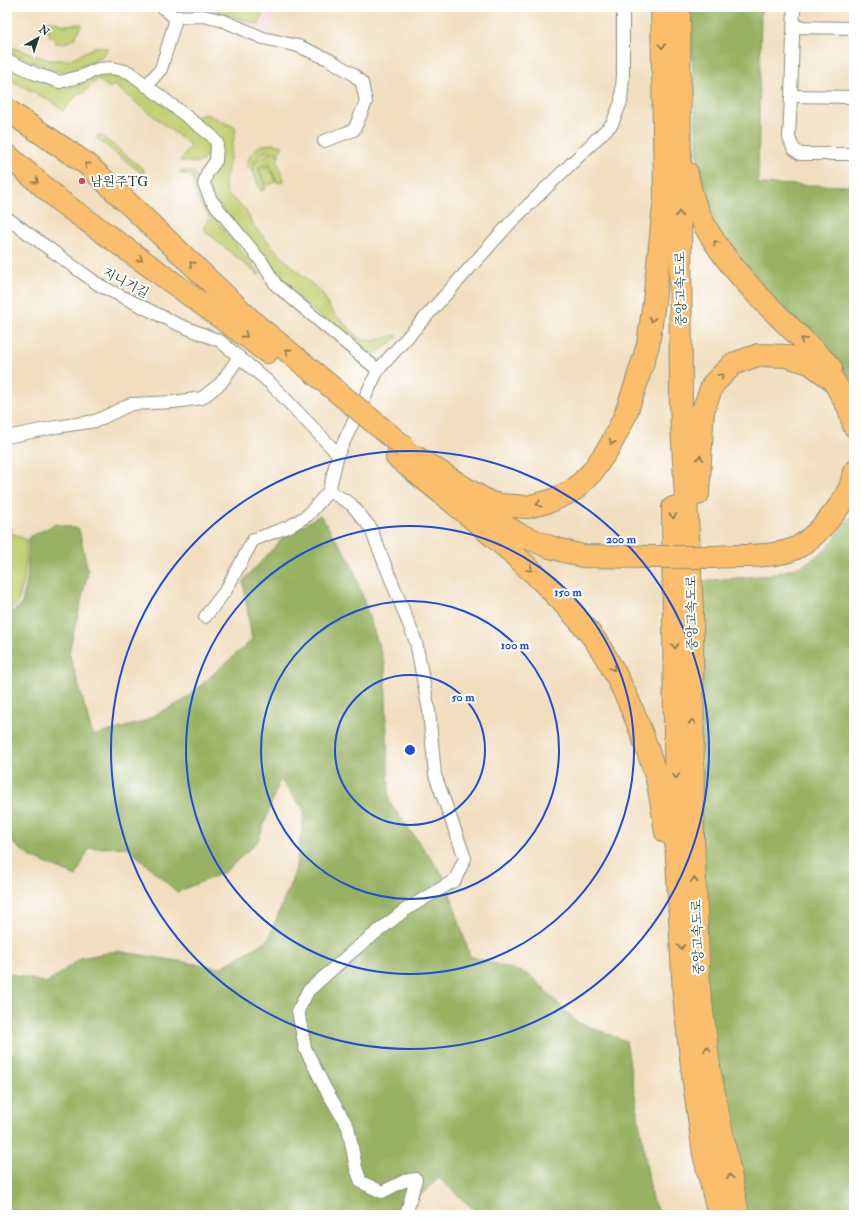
<svg xmlns="http://www.w3.org/2000/svg" width="861" height="1222" viewBox="0 0 861 1222" font-family="'IM FELL Double Pica','Noto Serif KR',serif">
<style>
.built{fill:#f7d0cd}
.green{fill:#c1cf71;stroke:#708652}
.forest{fill:#98b263;stroke:#5c784c}
.lines{fill:none;stroke-linecap:round;stroke-linejoin:round}
.street-casing{stroke:#888e7a;stroke-width:14}
.highway-casing{stroke:#888e7a;stroke-width:24}
.street{stroke:#fff;stroke-width:12}
.highway{stroke:#fabe6d;stroke-width:22}
.highway-bridge-casing{stroke:#888e7a;stroke-width:24;stroke-linecap:butt}
.highway-bridge{stroke:#fabe6d;stroke-width:22}
.oneway{stroke:#82774e}
.ring{fill:none;stroke:#1d4ed8;stroke-width:2}
.poi-dot{fill:#d1495b;stroke:#fff;stroke-width:1.5}
.labels{text-anchor:middle;stroke-width:4;stroke-linejoin:round;paint-order:stroke}
.poi-label{font-size:13px;fill:#1f3d34;stroke:#fff;text-anchor:start}
.street-label{font-size:13px;fill:#1f3d34;stroke:#fff}
.centre{fill:#1d4ed8;stroke:#fff;stroke-width:2}
.ring-label{font-size:12px;text-anchor:middle;font-weight:bold;fill:#1d4ed8;stroke:#fff;stroke-width:4;stroke-linejoin:round;paint-order:stroke}
</style>
<rect width="100%" height="100%" fill="#fff"/>
<filter id="ink" filterUnits="userSpaceOnUse"><feTurbulence type="fractalNoise" baseFrequency=".025" numOctaves="2"/><feDisplacementMap in="SourceGraphic" scale="8" xChannelSelector="R" yChannelSelector="G"/><feConvolveMatrix kernelMatrix="1 2 1 2 8 2 1 2 1" color-interpolation-filters="sRGB"/></filter>
<filter id="wash" filterUnits="userSpaceOnUse"><feTurbulence type="fractalNoise" baseFrequency=".012" numOctaves="4" result="noise"/><feDisplacementMap in="SourceGraphic" scale="16" xChannelSelector="R" yChannelSelector="G"/><feGaussianBlur stdDeviation="0.9" result="paint"/><feColorMatrix in="noise" values="0 0 0 0 0 0 0 0 0 0 0 0 0 0 0 0 0 1.4 0 .05"/><feComposite in="paint" operator="in"/></filter>
<g filter="url(#wash)">
<rect width="100%" height="100%" fill="#f1debf"/>
<polygon class="built" points="174,7 269,7 269,8 276,12 267,33 182,12"/>
<g class="green">
<polygon points="204,7 264,7 259,25"/>
<polygon points="48,20 64,25 82,24 74,39 64,43 56,43 55,39 50,37 47,28"/>
<polygon points="7,46 50,60 68,60 98,46 108,49 100,58 97,60 66,73 47,68 7,51"/>
<path d="M7,64L60,85L96,72L128,76L201,134C203,136 205,139 207,142C210,148 207,160 200,162C194,163 186,162 180,161L190,147L189,144L114,85L110,88L97,79L84,93H79L63,111L54,103L7,78Z"/>
<polygon points="206,114 236,128 225,183 227,194 245,209 253,225 282,257 322,293 330,309 360,339 375,341 395,335 398,337 376,354 366,355 284,286 215,199 207,184 221,141 195,117"/>
<polygon points="98,135 102,136 144,170 143,174 96,138"/>
<path d="M273,144L283,146L279,152C263,149 255,155 252,171L247,166C248,157 254,148 263,145C266,144 270,145 273,144Z"/>
<path d="M271,153L280,154L277,160L283,181L278,183L269,163L258,168L266,189L261,191C252,171 246,162 271,153Z"/>
<polygon points="269,165 276,182 267,186 259,169"/>
<polygon points="181,171 195,172 196,175 196,183 199,196 209,211 260,274 258,275 206,232 204,227 210,218 196,198 192,176 191,175 179,173"/>
<polygon points="7,531 27,540 24,582 17,604 7,611"/>
</g>
<g class="forest">
<polygon points="689,7 761,7 758,184 854,186 854,388 841,366 732,256 709,216 698,161"/>
<polygon points="854,511 854,1215 725,1215 714,1147 688,582 771,575 802,566 826,549 850,517"/>
<polygon points="320,515 351,562 385,665 389,802 445,878 470,956 530,975 577,1022 626,1041 652,1199 660,1215 480,1215 439,1178 399,1215 7,1215 7,973 47,983 81,958 117,951 220,968 268,940 295,872 305,811 280,779 258,841 225,872 177,892 127,847 89,848 76,876 31,857 7,839 7,615 21,606 27,582 29,537 56,524 79,529 88,572 69,652 93,736 140,723 184,700 252,640 243,581 284,537"/>
</g>
</g>
<g filter="url(#ink)">
<g class="lines">
<g class="street-casing">
<g id="street">
<polyline points="162,7 174,17 203,16 224,21 263,38 298,46 328,59 353,74 362,83 366,102 354,130 324,141"/>
<polyline points="794,7 791,96 789,138 793,148 800,154 854,154"/>
<polyline points="794,27 854,28"/>
<polyline points="7,60 36,74 60,82 82,76 98,69 112,68 129,72 212,136 217,143 216,161 207,173 204,184 211,200 262,262 276,285 378,370"/>
<polyline points="146,86 161,69 175,22 174,17"/>
<polyline points="791,96 854,97"/>
<polyline points="7,218 99,285 177,324 220,341 271,384 338,454"/>
<polyline points="7,437 56,427 96,421 131,404 174,402 202,398 221,383 239,357"/>
<polyline points="329,491 351,504 370,527 416,642 429,711 435,775 465,858 455,880 405,910 354,950 308,991 298,1011 305,1048 325,1088 348,1127 356,1168 361,1182 382,1192 404,1181 416,1179 406,1215"/>
<polyline points="205,617 226,590 253,540 290,526 308,515 329,491 338,454 378,370 511,222 612,124 621,102 623,75 623,7"/>
</g>
</g>
<g class="highway-casing">
<g id="highway">
<polyline points="662,7 665,193"/>
<polyline points="679,7 681,407 692,609 693,836 699,989 710,1073 738,1215"/>
<polyline points="7,110 88,165 256,325 329,385"/>
<polyline points="7,155 60,201 249,338 267,352"/>
<path d="M687,173C697,251 780,314 831,368"/>
<path d="M397,457C450,500 504,542 552,591C568,608 586,626 599,646C623,683 643,733 656,776C661,794 663,813 666,832"/>
<polyline points="416,457 468,490 491,503 501,505 527,507 551,501 574,490 592,472 610,446 625,416 636,384 648,345 654,302 665,197"/>
<polyline points="698,494 703,410 713,384 733,364 758,355 786,356 810,363 833,380 849,408 854,426"/>
<polyline points="673,508 676,839 684,996 693,1075 704,1154 719,1215"/>
<polyline points="480,510 518,534 550,547 582,556 649,557"/>
<path d="M715,557C740,555 767,558 791,550C811,544 843,506 850,487C852,482 853,477 854,472"/>
</g>
</g>
<use href="#street" class="street"/>
<use href="#highway" class="highway"/>
<g class="highway-bridge-casing">
<g id="highway-bridge">
<polyline points="329,385 404,447"/>
<polyline points="649,557 715,557"/>
</g>
</g>
<use href="#highway-bridge" class="highway-bridge"/>
</g>
<defs><path id="oneway-chevron" d="M-2-3.5L2.5 0L-2 3.5" fill="none" stroke-width="1.6" stroke-linecap="round" stroke-linejoin="round"/></defs>
<g class="oneway">
<use href="#oneway-chevron" transform="translate(662 46) rotate(89)"/>
<use href="#oneway-chevron" transform="translate(87 165) rotate(-142)"/>
<use href="#oneway-chevron" transform="translate(36 181) rotate(41)"/>
<use href="#oneway-chevron" transform="translate(679 214) rotate(-91)"/>
<use href="#oneway-chevron" transform="translate(716 243) rotate(-123)"/>
<use href="#oneway-chevron" transform="translate(140 259) rotate(36)"/>
<use href="#oneway-chevron" transform="translate(192 264) rotate(-136)"/>
<use href="#oneway-chevron" transform="translate(652 319) rotate(99)"/>
<use href="#oneway-chevron" transform="translate(245 335) rotate(36)"/>
<use href="#oneway-chevron" transform="translate(803 340) rotate(-136)"/>
<use href="#oneway-chevron" transform="translate(288 351) rotate(-140)"/>
<use href="#oneway-chevron" transform="translate(721 376) rotate(-45)"/>
<use href="#oneway-chevron" transform="translate(612 442) rotate(117)"/>
<use href="#oneway-chevron" transform="translate(700 458) rotate(-87)"/>
<use href="#oneway-chevron" transform="translate(539 504) rotate(166)"/>
<use href="#oneway-chevron" transform="translate(673 516) rotate(89)"/>
<use href="#oneway-chevron" transform="translate(530 569) rotate(42)"/>
<use href="#oneway-chevron" transform="translate(675 646) rotate(89)"/>
<use href="#oneway-chevron" transform="translate(613 668) rotate(59)"/>
<use href="#oneway-chevron" transform="translate(692 722) rotate(-90)"/>
<use href="#oneway-chevron" transform="translate(676 776) rotate(90)"/>
<use href="#oneway-chevron" transform="translate(694 880) rotate(-92)"/>
<use href="#oneway-chevron" transform="translate(681 947) rotate(87)"/>
<use href="#oneway-chevron" transform="translate(707 1049) rotate(-98)"/>
<use href="#oneway-chevron" transform="translate(730 1177) rotate(-101)"/>
</g>
</g>
<g class="ring">
<circle cx="410" cy="750" r="75"/>
<circle cx="410" cy="750" r="149"/>
<circle cx="410" cy="750" r="224"/>
<circle cx="410" cy="750" r="299"/>
</g>
<circle class="poi-dot" cx="82" cy="181" r="4"/>
<g class="labels">
<g class="poi-label">
<text x="90" y="186">남원주TG</text>
</g>
<g class="street-label">
<text transform="translate(126 282) rotate(28)" y="5">지니기길</text>
<text transform="translate(680 289) rotate(-91)" y="5">중앙고속도로</text>
<text transform="translate(691 613) rotate(-91)" y="5">중앙고속도로</text>
<text transform="translate(697 937) rotate(-92)" y="5">중앙고속도로</text>
</g>
</g>
<circle cx="410" cy="750" r="6" class="centre"/>
<g class="ring-label">
<text x="621" y="543">200 m</text>
<text x="568" y="596">150 m</text>
<text x="515" y="649">100 m</text>
<text x="463" y="701">50 m</text>
</g>
<rect width="861" height="1222" fill="none" stroke="#fff" stroke-width="24"/>
<g transform="translate(38 38) rotate(39)" stroke="#ffffff" stroke-width="3" paint-order="stroke">
<path d="M0-3L7 15L0 10L-7 15Z" fill="#1f3d34"/>
<text y="-6" font-size="11" font-weight="bold" text-anchor="middle" fill="#1f3d34">N</text>
</g>
</svg>
